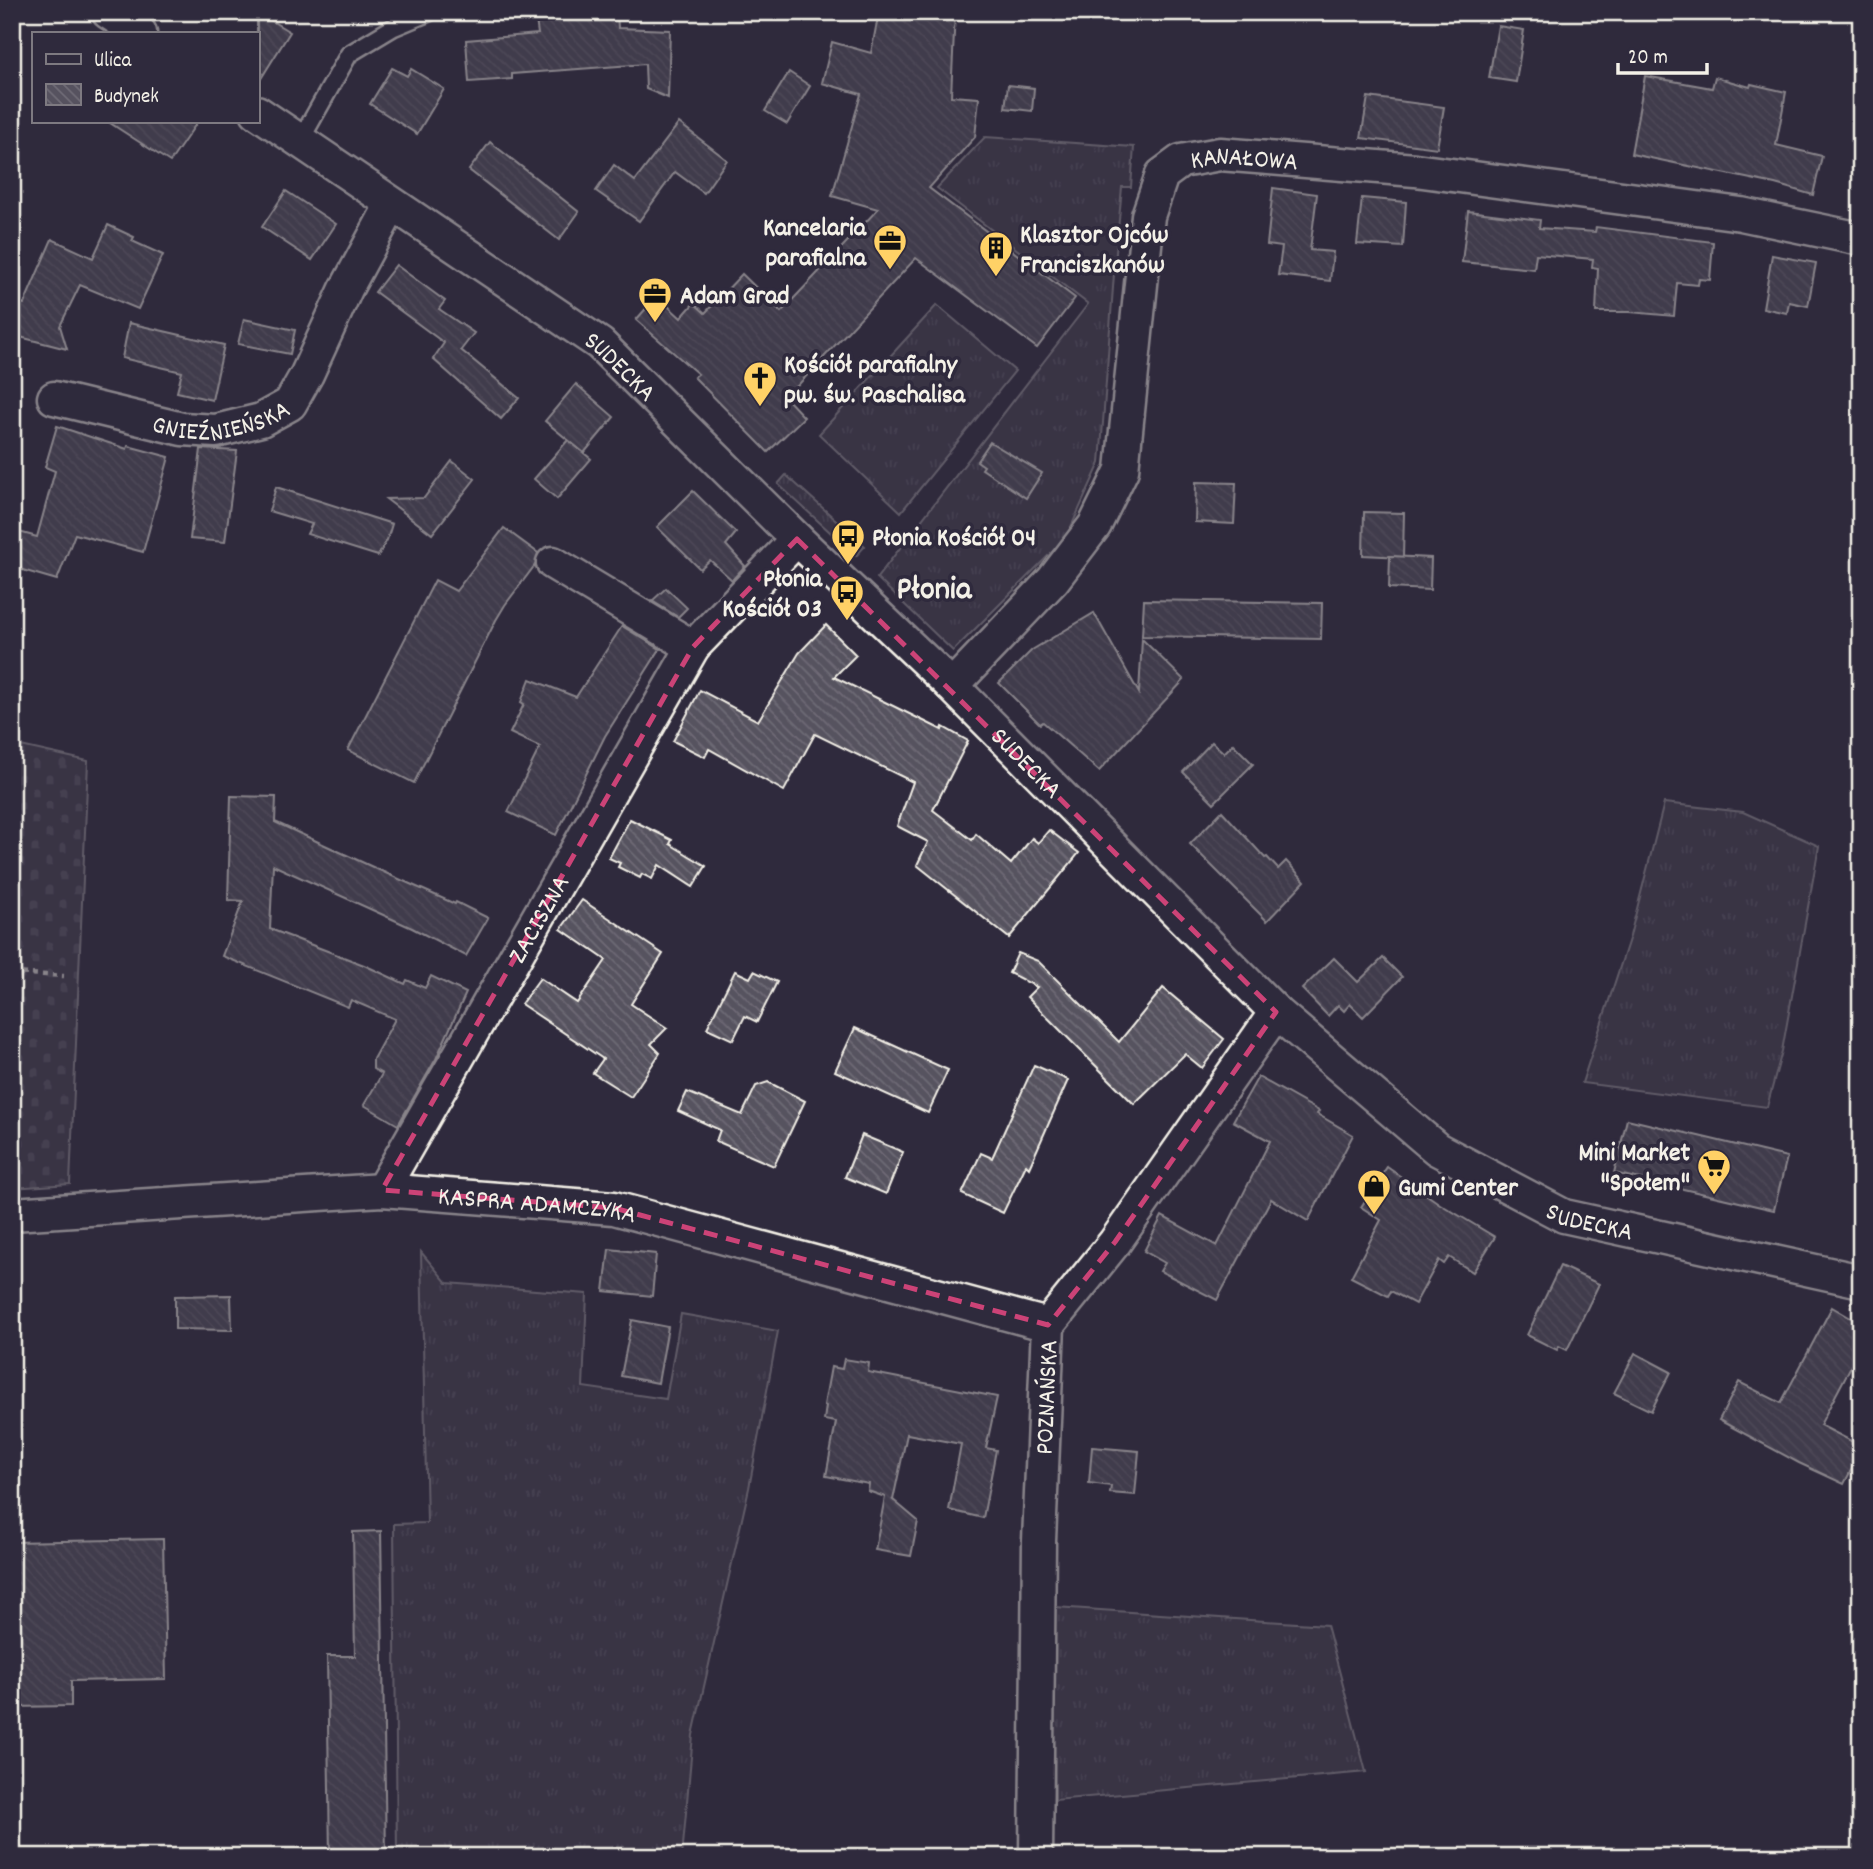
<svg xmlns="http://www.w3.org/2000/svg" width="1873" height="1869" viewBox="0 0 1873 1869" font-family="Dekko,sans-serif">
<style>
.grass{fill:url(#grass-tufts);stroke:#9c989c;stroke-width:2}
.cemetery{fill:url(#cemetery-stones);stroke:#9c989c;stroke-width:2}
.building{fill:url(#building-back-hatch);stroke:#f4f1e8;stroke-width:2}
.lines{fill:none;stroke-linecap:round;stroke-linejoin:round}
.lane-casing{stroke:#f4f1e8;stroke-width:21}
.street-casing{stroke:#f4f1e8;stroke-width:37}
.path{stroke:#f4f1e8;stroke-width:4.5;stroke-dasharray:5 5;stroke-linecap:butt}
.lane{stroke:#2f2a3d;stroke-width:16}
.street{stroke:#2f2a3d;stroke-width:32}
.marked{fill:none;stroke:#cc4377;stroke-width:5;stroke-dasharray:14 9;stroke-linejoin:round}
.labels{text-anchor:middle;stroke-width:7;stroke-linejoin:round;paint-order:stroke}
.street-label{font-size:26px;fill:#f4f1e8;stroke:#2f2a3d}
.poi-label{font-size:26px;font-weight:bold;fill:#f4f1e8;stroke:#2f2a3d;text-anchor:start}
.district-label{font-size:33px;font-weight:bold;fill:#f4f1e8;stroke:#2f2a3d}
</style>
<defs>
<pattern id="grass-tufts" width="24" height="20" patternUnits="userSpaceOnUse" patternTransform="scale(1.75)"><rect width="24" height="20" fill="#454050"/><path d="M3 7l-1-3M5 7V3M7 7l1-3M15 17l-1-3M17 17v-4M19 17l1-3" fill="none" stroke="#605c69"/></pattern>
<pattern id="cemetery-stones" width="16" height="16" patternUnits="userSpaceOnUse" patternTransform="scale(1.75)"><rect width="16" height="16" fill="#454050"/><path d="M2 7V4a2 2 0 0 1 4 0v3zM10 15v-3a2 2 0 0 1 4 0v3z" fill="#605c69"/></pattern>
<pattern id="building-back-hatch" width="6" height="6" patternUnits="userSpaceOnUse" patternTransform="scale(1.75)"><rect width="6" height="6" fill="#56525f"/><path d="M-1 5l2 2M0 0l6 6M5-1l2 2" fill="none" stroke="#6f6b76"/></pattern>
</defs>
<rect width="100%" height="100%" fill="#2f2a3d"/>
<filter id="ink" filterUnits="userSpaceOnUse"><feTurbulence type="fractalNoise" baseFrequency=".0143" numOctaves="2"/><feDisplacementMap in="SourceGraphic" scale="14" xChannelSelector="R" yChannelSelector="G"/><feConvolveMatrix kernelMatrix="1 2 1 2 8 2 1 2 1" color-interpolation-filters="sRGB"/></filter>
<g filter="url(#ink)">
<g class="grass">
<polygon points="985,137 1134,147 1131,187 1122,187 1114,274 1100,463 1066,538 953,651 877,578 1088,304 937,188"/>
<polygon points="937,305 1015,371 901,512 819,434"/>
<polygon points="786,475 865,546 856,556 778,484"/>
<polygon points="1664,803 1743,812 1819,846 1782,1051 1767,1107 1582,1083 1630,936"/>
<polygon points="421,1252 447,1283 587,1294 583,1387 666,1399 681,1314 778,1331 749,1488 693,1735 682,1857 397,1857 394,1524 427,1523"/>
<polygon points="1055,1607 1327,1625 1366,1772 1055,1800 1053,1671"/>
</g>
<polygon class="cemetery" points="12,744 88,761 70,1184 12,1188"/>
<g class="building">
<polygon points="257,12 290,32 257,85"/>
<polygon points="535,12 617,12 618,28 670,30 668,98 646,89 645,64 512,74 512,79 469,82 466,40 538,34"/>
<polygon points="879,12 955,12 951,96 979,98 975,137 929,188 1075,298 1037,348 916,258 786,398 804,417 768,452 694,377 698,374 636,320 657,296 681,318 694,303 705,313 742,274 781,312 878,209 832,196 861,94 822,83 832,42 871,53"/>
<polygon points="1498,26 1524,30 1516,82 1489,78"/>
<polygon points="392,68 407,76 411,69 444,89 417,134 370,104"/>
<polygon points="789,72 810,86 787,124 765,111"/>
<polygon points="1645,76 1712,88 1715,77 1750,87 1751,84 1786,92 1776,145 1822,156 1813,195 1775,184 1631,154"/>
<polygon points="1008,85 1034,88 1032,111 1005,108"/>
<polygon points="1368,97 1444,107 1437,148 1361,138"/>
<polygon points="107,121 198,121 170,162"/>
<polygon points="679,123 727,160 704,193 675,172 639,221 596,191 614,165 635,181"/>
<polygon points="490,142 579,212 559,240 469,170"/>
<polygon points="1273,188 1317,194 1310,250 1333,252 1330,281 1278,275 1282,247 1267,245"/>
<polygon points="286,191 336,224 312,260 262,227"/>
<polygon points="1362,198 1406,202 1403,247 1357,244"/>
<polygon points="1468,211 1540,220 1539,228 1595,232 1596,227 1713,242 1710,280 1699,279 1698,285 1677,283 1674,316 1630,312 1596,312 1598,268 1592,267 1593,259 1536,254 1534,269 1462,262"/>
<polygon points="108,225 134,237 132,241 163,255 138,309 80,285 60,326 67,349 12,335 12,299 24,304 52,239 93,258"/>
<polygon points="1772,255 1816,263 1808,306 1789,302 1787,313 1763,308"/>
<polygon points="396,265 445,301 439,309 474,333 461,350 519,398 501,419 433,359 444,343 375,292"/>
<polygon points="244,319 295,330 290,354 238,344"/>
<polygon points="129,323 224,345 212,400 177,392 182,372 122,358"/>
<polygon points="576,384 614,417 584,453 545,421"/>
<polygon points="57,426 127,449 128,446 169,457 143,552 75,534 57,580 12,567 12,530 37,537 55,471 45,467"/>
<polygon points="568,440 591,459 557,499 534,479"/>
<polygon points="990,442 1042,473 1026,498 982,469 984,466 977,461"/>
<polygon points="201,449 237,451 225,542 190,539"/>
<polygon points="452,461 475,479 432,534 386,499 424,498"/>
<polygon points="1196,482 1236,483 1234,524 1195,522"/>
<polygon points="276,487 392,524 387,540 378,556 307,534 312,524 269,511"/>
<polygon points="693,491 736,533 726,545 745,566 732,580 710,560 700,569 657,527"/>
<polygon points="1364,512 1404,513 1403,557 1363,555"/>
<polygon points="504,528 538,553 535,565 505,605 496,620 414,783 348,750 435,580 456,591"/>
<polygon points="1390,556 1431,558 1430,590 1389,588"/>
<polygon points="666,588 687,608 678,617 652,601"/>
<polygon points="1144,600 1322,603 1321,639 1142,636"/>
<polygon points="1094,613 1139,693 1142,639 1184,680 1099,771 1043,722 1040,724 999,683 1032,650"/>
<polygon points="826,625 856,655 834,677 942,730 943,727 968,741 933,810 972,840 976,834 1011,864 1032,838 1038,843 1049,830 1079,853 1009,938 917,865 928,842 897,826 913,782 815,734 784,791 709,749 705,757 673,741 700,690 758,721 799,653"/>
<polygon points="622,626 660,649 605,736 556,835 508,812 540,747 510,733 524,704 521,702 530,679 576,697"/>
<polygon points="1212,742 1224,753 1233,744 1253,764 1214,803 1183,772"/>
<polygon points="231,796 276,797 275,822 390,875 455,904 456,902 488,918 466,956 412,928 273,865 270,929 364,965 405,984 407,980 425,988 431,976 466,993 436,1059 398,1125 364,1105 382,1074 373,1069 373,1059 395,1019 351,1000 348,1007 222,956 243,901 228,900"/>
<polygon points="1222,811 1265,858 1267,857 1278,869 1286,861 1305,881 1267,921 1190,844"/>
<polygon points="630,819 672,840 670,844 706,866 693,887 659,865 652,879 642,874 640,878 618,867 620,863 609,858"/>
<polygon points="582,900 663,954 631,1004 667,1028 651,1044 660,1053 631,1097 593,1073 603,1059 521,1004 540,978 577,1003 606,960 561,929"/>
<polygon points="1018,953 1038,961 1119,1042 1163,988 1224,1039 1202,1068 1185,1054 1134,1104 1027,997 1037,987 1009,973"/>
<polygon points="1334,958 1358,982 1383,958 1402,977 1363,1017 1350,1004 1344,1011 1338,1005 1328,1016 1302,989"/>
<polygon points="735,971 750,978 754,971 777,982 757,1022 745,1016 733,1040 707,1028"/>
<polygon points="855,1028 948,1070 928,1113 835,1071"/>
<polygon points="1034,1065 1068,1080 1029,1168 1026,1165 1003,1213 962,1194 981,1153 992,1158"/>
<polygon points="1258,1077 1319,1111 1317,1114 1353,1135 1308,1221 1271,1199 1217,1300 1160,1271 1165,1263 1144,1251 1162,1216 1217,1246 1270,1141 1233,1121"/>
<polygon points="768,1082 805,1101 774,1166 716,1141 720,1130 678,1111 687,1092 742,1115 756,1086"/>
<polygon points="1627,1119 1787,1157 1774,1210 1614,1173"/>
<polygon points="862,1135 903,1152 886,1194 845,1177"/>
<polygon points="1387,1167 1440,1204 1495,1237 1473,1272 1449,1257 1444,1264 1439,1260 1415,1304 1391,1291 1388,1296 1351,1277 1381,1220 1361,1207"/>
<polygon points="609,1249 656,1254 652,1296 604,1291"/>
<polygon points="1560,1266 1599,1284 1567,1350 1559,1346 1557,1350 1527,1335"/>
<polygon points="231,1295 232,1330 175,1329 175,1296"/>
<polygon points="1832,1307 1861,1324 1861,1347 1820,1425 1861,1446 1861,1451 1844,1484 1799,1463 1719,1420 1739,1382 1781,1403"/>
<polygon points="632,1320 668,1327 658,1383 621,1376"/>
<polygon points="1635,1353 1671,1372 1651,1411 1614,1393"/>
<polygon points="844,1359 869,1363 868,1372 997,1397 986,1448 996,1450 983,1518 949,1510 961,1444 907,1434 893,1500 892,1499 918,1521 911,1556 875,1550 885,1497 868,1491 869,1484 826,1476 836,1422 824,1420 826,1406 824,1405 831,1367 842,1369"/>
<polygon points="1092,1447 1139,1451 1135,1495 1110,1493 1111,1486 1089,1483"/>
<polygon points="381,1531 386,1857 330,1857 327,1656 355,1656 353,1532"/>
<polygon points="163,1539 166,1679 71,1681 71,1706 12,1707 12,1542"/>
</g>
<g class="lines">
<g class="lane-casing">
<polyline id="lane" points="300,141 349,54 394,27 430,12"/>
</g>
<g class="street-casing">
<g id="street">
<polyline points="108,12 140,33"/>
<path id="s1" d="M257,112L600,344L797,539L952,686L1276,1012L1437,1149L1564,1216L1861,1281"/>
<path id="s2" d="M54,398L182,429L216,431L261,420L290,404L307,374L346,289L392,204"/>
<polyline points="553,563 693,647"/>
<path id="s3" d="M952,686L1053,580L1095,525L1122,470L1148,216L1162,175L1181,161L1220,154L1415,170L1741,214L1861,239"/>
<path id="s4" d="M382,1190L693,647L797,539"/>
<path id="s5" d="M12,1214L382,1190L614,1208L1048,1325"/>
<path id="s6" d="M1036,1857L1039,1541L1048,1325L1115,1242L1276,1012"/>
</g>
</g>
<polyline class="path" points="12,973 64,976"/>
<use href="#lane" class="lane"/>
<use href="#street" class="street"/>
</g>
</g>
<path d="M0 0H1873V1869H0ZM797,539L1276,1012L1115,1242L1048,1325L614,1208L382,1190L693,647Z" fill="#2f2a3d" fill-opacity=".55" fill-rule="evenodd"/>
<path class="marked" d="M797,539L1276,1012L1115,1242L1048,1325L614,1208L382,1190L693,647Z"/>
<defs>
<g id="office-pin" transform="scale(1.75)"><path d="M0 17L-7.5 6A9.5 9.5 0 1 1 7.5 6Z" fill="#ffd166" stroke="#2f2a3d"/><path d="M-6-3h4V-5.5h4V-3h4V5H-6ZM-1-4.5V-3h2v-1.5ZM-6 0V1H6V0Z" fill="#111"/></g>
<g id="building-pin" transform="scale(1.75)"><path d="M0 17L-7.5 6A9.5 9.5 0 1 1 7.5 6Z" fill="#ffd166" stroke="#2f2a3d"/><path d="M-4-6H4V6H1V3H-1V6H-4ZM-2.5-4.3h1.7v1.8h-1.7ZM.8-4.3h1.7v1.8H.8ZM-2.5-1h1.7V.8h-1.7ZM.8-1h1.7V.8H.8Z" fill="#111"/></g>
<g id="church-pin" transform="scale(1.75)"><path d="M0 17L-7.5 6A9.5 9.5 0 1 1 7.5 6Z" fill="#ffd166" stroke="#2f2a3d"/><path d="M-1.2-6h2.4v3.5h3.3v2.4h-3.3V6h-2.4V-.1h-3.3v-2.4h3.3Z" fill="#111"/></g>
<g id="bus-pin" transform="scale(1.75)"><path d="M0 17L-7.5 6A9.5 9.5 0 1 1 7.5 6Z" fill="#ffd166" stroke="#2f2a3d"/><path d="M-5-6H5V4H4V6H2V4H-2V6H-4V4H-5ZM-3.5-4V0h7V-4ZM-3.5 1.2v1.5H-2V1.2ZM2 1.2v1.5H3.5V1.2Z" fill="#111"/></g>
<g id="supermarket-pin" transform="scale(1.75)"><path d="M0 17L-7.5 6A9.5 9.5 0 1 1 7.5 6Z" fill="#ffd166" stroke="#2f2a3d"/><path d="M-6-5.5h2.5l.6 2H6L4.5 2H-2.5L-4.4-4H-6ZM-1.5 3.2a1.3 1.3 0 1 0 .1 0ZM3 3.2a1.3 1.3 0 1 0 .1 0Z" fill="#111"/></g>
<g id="shop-pin" transform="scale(1.75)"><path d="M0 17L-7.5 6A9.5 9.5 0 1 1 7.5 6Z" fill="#ffd166" stroke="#2f2a3d"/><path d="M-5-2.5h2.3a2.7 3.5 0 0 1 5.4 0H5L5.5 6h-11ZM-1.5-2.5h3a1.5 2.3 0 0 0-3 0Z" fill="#111"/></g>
</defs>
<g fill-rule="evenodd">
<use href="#office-pin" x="890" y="241"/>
<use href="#building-pin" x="996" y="248"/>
<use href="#office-pin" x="655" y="294"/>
<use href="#church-pin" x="760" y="378"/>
<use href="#bus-pin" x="848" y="536"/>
<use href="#bus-pin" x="847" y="592"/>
<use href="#supermarket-pin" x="1714" y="1166"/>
<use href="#shop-pin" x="1374" y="1186"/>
</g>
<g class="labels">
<g class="street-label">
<text dy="9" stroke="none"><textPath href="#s3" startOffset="663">KANAŁOWA</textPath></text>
<text dy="9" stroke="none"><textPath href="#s1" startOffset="444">SUDECKA</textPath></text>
<text dy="9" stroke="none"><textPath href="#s2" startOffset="172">GNIEŹNIEŃSKA</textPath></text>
<text dy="9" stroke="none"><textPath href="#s1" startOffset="1012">SUDECKA</textPath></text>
<text dy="9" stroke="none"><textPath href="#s4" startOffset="313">ZACISZNA</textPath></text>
<text dy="9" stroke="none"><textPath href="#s5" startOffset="527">KASPRA ADAMCZYKA</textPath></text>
<text dy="9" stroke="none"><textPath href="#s1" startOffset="1746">SUDECKA</textPath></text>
<text dy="9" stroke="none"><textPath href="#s6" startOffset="460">POZNAŃSKA</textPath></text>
</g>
<g class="poi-label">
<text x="866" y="235" text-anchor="end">Kancelaria<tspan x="866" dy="30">parafialna</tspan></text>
<text x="1020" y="242">Klasztor Ojców<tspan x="1020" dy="30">Franciszkanów</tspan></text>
<text x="680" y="303">Adam Grad</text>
<text x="784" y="372">Kościół parafialny<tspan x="784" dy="30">pw. św. Paschalisa</tspan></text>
<text x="872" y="545">Płonia Kościół 04</text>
<text x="822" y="586" text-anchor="end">Płonia<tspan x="822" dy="30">Kościół 03</tspan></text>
<text x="1690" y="1160" text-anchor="end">Mini Market<tspan x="1690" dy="30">"Społem"</tspan></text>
<text x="1398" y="1195">Gumi Center</text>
</g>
<g class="district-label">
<text x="934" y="598">Płonia</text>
</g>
</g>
<rect width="1873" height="1869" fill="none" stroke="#2f2a3d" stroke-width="42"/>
<rect x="21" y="21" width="1831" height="1827" fill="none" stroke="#f4f1e8" stroke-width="2.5" filter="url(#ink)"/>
<rect x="32" y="32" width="228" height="91" fill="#2f2a3d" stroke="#7e7a81" stroke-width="2"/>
<rect x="46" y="54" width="35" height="10" fill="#2f2a3d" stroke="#7e7a81" stroke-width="2"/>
<text x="94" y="66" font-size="21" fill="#f4f1e8">Ulica</text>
<rect x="46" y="84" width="35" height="21" fill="url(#building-back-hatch)" stroke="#7e7a81" stroke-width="2"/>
<text x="94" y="102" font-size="21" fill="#f4f1e8">Budynek</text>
<path d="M1618 63v10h89v-10" fill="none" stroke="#f4f1e8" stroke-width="3.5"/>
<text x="1628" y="63" font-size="21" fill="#f4f1e8" stroke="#2f2a3d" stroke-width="5" paint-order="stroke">20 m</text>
</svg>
